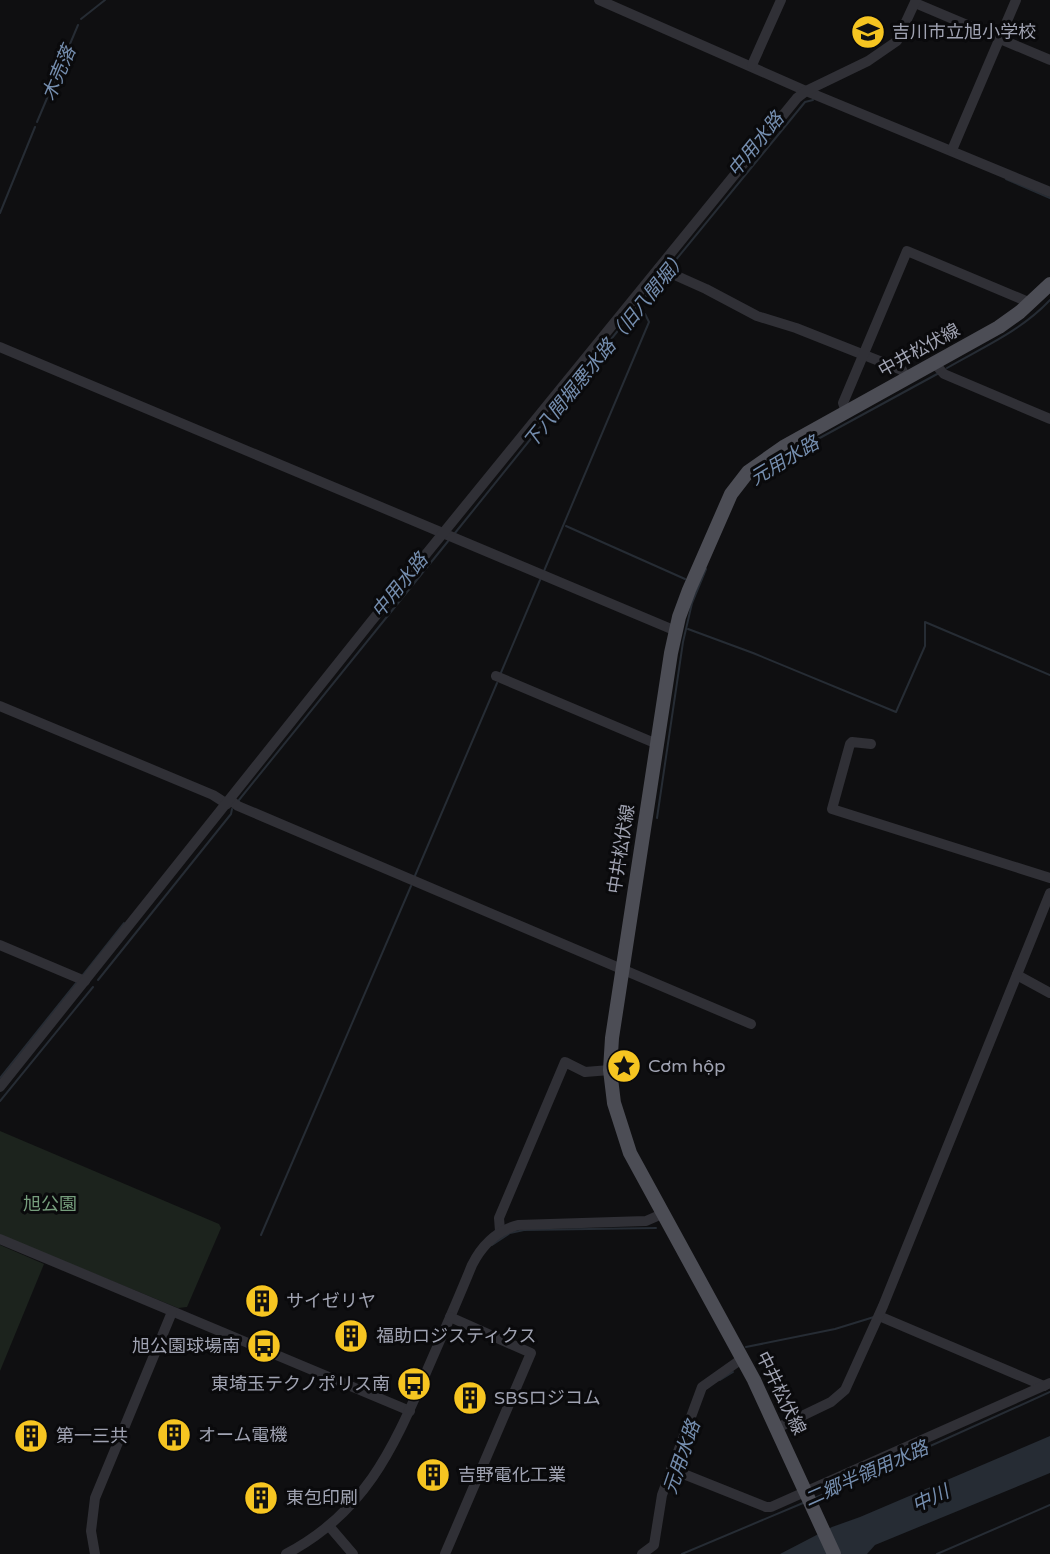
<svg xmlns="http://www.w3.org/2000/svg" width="1050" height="1554" viewBox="0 0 1050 1554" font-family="'Varela Round','Noto Sans JP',sans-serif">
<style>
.green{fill:#1c231d}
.water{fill:#262c34}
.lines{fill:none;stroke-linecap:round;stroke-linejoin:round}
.stream{stroke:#262c34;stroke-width:2}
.minor{stroke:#303036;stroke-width:10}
.major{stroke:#4c4d55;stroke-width:14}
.labels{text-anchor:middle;stroke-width:6;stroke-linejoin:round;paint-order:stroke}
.poi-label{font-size:18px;fill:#a0a3b2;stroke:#0a0a0c;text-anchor:start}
.street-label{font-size:18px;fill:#a0a3b2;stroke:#0a0a0c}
.park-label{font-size:18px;fill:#769e7d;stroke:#0a0a0c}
.water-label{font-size:19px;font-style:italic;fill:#758eaf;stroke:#0a0a0c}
</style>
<rect width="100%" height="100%" fill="#0f0f11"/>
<g class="green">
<polygon points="0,1131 219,1224 221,1228 187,1307 178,1308 0,1235"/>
<polygon points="0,1245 44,1264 0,1371"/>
</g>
<polygon class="water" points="1050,1436 1050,1473 875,1545 867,1554 780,1554 832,1527 860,1517"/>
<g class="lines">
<g class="stream">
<polyline points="81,19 105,0"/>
<polyline points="37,122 78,25"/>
<polyline points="1006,179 1050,198"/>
<polyline points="0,213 35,127"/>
<polyline points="670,267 805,102 813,100"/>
<path d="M947,368C983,347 1021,331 1050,300"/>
<polyline points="772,464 939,373"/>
<polyline points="566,526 685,579"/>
<polyline points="455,533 662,276"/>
<polyline points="544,571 649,322 645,314"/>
<polyline points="688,629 753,653 896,712 925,646 925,622 1050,675"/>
<polyline points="500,675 540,580"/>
<polyline points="239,800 449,540"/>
<polyline points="657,818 683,642 692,603 706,569"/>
<polyline points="414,878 497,683"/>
<polyline points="82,976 124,923"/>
<polyline points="98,980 231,814 232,809"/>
<polyline points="0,1078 76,983"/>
<polyline points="0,1101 93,987"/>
<polyline points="261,1235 411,886"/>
<polyline points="492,1245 510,1233 524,1230 656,1228"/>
<polyline points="746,1347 835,1329 874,1317"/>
<polyline points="720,1380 733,1372"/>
<polyline points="815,1498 1050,1392"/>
<polyline points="682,1554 803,1503"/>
<polyline points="937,1554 1050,1505"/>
</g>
<g class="minor">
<polyline points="599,0 806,91 1050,192"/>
<polyline points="915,3 1050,60"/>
<polyline points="752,65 781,0"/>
<polyline points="952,150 1016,0"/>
<polyline points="659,268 706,289 757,316 796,328 902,370 907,379"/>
<polyline points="0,347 676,631"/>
<polyline points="935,364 944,374 1050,419"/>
<polyline points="846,412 843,403 907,251 1031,303"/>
<polyline points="496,676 657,744"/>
<polyline points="0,706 213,795 227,804"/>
<polyline points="871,744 852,742 850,744 832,809 1050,878"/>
<polyline points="230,800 238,806 751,1024"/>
<polyline points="0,945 85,981"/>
<polyline points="1017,975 1050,993"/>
<polyline points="0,1087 370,623 797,98 806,91 868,61 897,41 916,0"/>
<polyline points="500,1231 499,1218 565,1062 585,1072 610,1070"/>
<polyline points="0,1239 410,1411"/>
<polyline points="879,1316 1044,1386"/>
<polyline points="777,1428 831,1402 845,1390 883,1306 1050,893"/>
<polyline points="671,1469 766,1507 771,1507 1050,1383"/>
<polyline points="329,1526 353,1554"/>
<polyline points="95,1554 91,1531 95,1498 172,1312"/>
<path d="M286,1554C364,1513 392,1451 425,1375C441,1338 457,1302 472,1265C482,1245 496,1231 518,1225L646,1221L662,1214"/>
<polyline points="445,1554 531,1353 450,1317"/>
<polyline points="642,1554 654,1545 662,1495 702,1387 743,1358"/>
</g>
<polyline class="major" points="834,1554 754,1380 630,1153 614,1103 610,1070 612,1038 671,653 679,617 689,590 731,494 748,472 785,446 999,327 1020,312 1050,284"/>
</g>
<defs>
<g id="school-disc" transform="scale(1.75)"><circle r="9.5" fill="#f6c521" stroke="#0a0a0c"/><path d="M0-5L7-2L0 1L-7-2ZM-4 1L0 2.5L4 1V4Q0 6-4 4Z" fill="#111"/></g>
<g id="sight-disc" transform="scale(1.75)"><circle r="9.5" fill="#f6c521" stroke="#0a0a0c"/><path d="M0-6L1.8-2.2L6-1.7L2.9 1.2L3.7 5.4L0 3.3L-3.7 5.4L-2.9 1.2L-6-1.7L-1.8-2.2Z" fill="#111"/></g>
<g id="building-disc" transform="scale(1.75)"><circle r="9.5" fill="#f6c521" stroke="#0a0a0c"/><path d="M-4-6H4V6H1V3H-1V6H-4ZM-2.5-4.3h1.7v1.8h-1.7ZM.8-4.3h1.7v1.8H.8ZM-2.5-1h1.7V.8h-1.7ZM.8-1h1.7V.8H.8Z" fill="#111"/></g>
<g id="bus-disc" transform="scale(1.75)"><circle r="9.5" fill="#f6c521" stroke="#0a0a0c"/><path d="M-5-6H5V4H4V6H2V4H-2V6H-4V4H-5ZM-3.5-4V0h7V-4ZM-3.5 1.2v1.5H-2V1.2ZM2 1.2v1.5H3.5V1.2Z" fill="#111"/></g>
</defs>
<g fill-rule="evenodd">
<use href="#school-disc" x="868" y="32"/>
<use href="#sight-disc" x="624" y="1066"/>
<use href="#building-disc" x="262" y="1301"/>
<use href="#building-disc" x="351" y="1336"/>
<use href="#bus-disc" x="264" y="1346"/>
<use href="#bus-disc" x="414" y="1384"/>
<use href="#building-disc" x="470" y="1398"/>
<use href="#building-disc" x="174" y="1435"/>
<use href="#building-disc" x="31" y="1436"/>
<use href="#building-disc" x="433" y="1475"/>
<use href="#building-disc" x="261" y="1498"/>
</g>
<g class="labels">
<g class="poi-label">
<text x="892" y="38">吉川市立旭小学校</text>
<text x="648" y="1072">Cơm hộp</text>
<text x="286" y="1307">サイゼリヤ</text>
<text x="376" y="1342">福助ロジスティクス</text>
<text x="240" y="1352" text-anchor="end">旭公園球場南</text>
<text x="390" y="1390" text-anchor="end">東埼玉テクノポリス南</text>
<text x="494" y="1404">SBSロジコム</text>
<text x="198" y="1441">オーム電機</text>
<text x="56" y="1442">第一三共</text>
<text x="458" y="1481">吉野電化工業</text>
<text x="286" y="1504">東包印刷</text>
</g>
<g class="street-label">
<text transform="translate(919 350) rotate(-29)" y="6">中井松伏線</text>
<text transform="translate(621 849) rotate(-81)" y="6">中井松伏線</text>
<text transform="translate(781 1393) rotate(64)" y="6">中井松伏線</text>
</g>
<g class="park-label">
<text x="50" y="1210">旭公園</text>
</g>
<g class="water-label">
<text transform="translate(58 73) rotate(-67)" y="7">木売落</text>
<text transform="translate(755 144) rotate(-51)" y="7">中用水路</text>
<text transform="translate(605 349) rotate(-51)" y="7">下八間堀悪水路（旧八間堀）</text>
<text transform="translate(784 460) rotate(-31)" y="7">元用水路</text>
<text transform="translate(399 585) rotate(-51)" y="7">中用水路</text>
<text transform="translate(681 1457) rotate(-71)" y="7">元用水路</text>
<text transform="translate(866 1473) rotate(-24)" y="7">二郷半領用水路</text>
<text transform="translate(930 1498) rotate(-25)" y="7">中川</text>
</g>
</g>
</svg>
